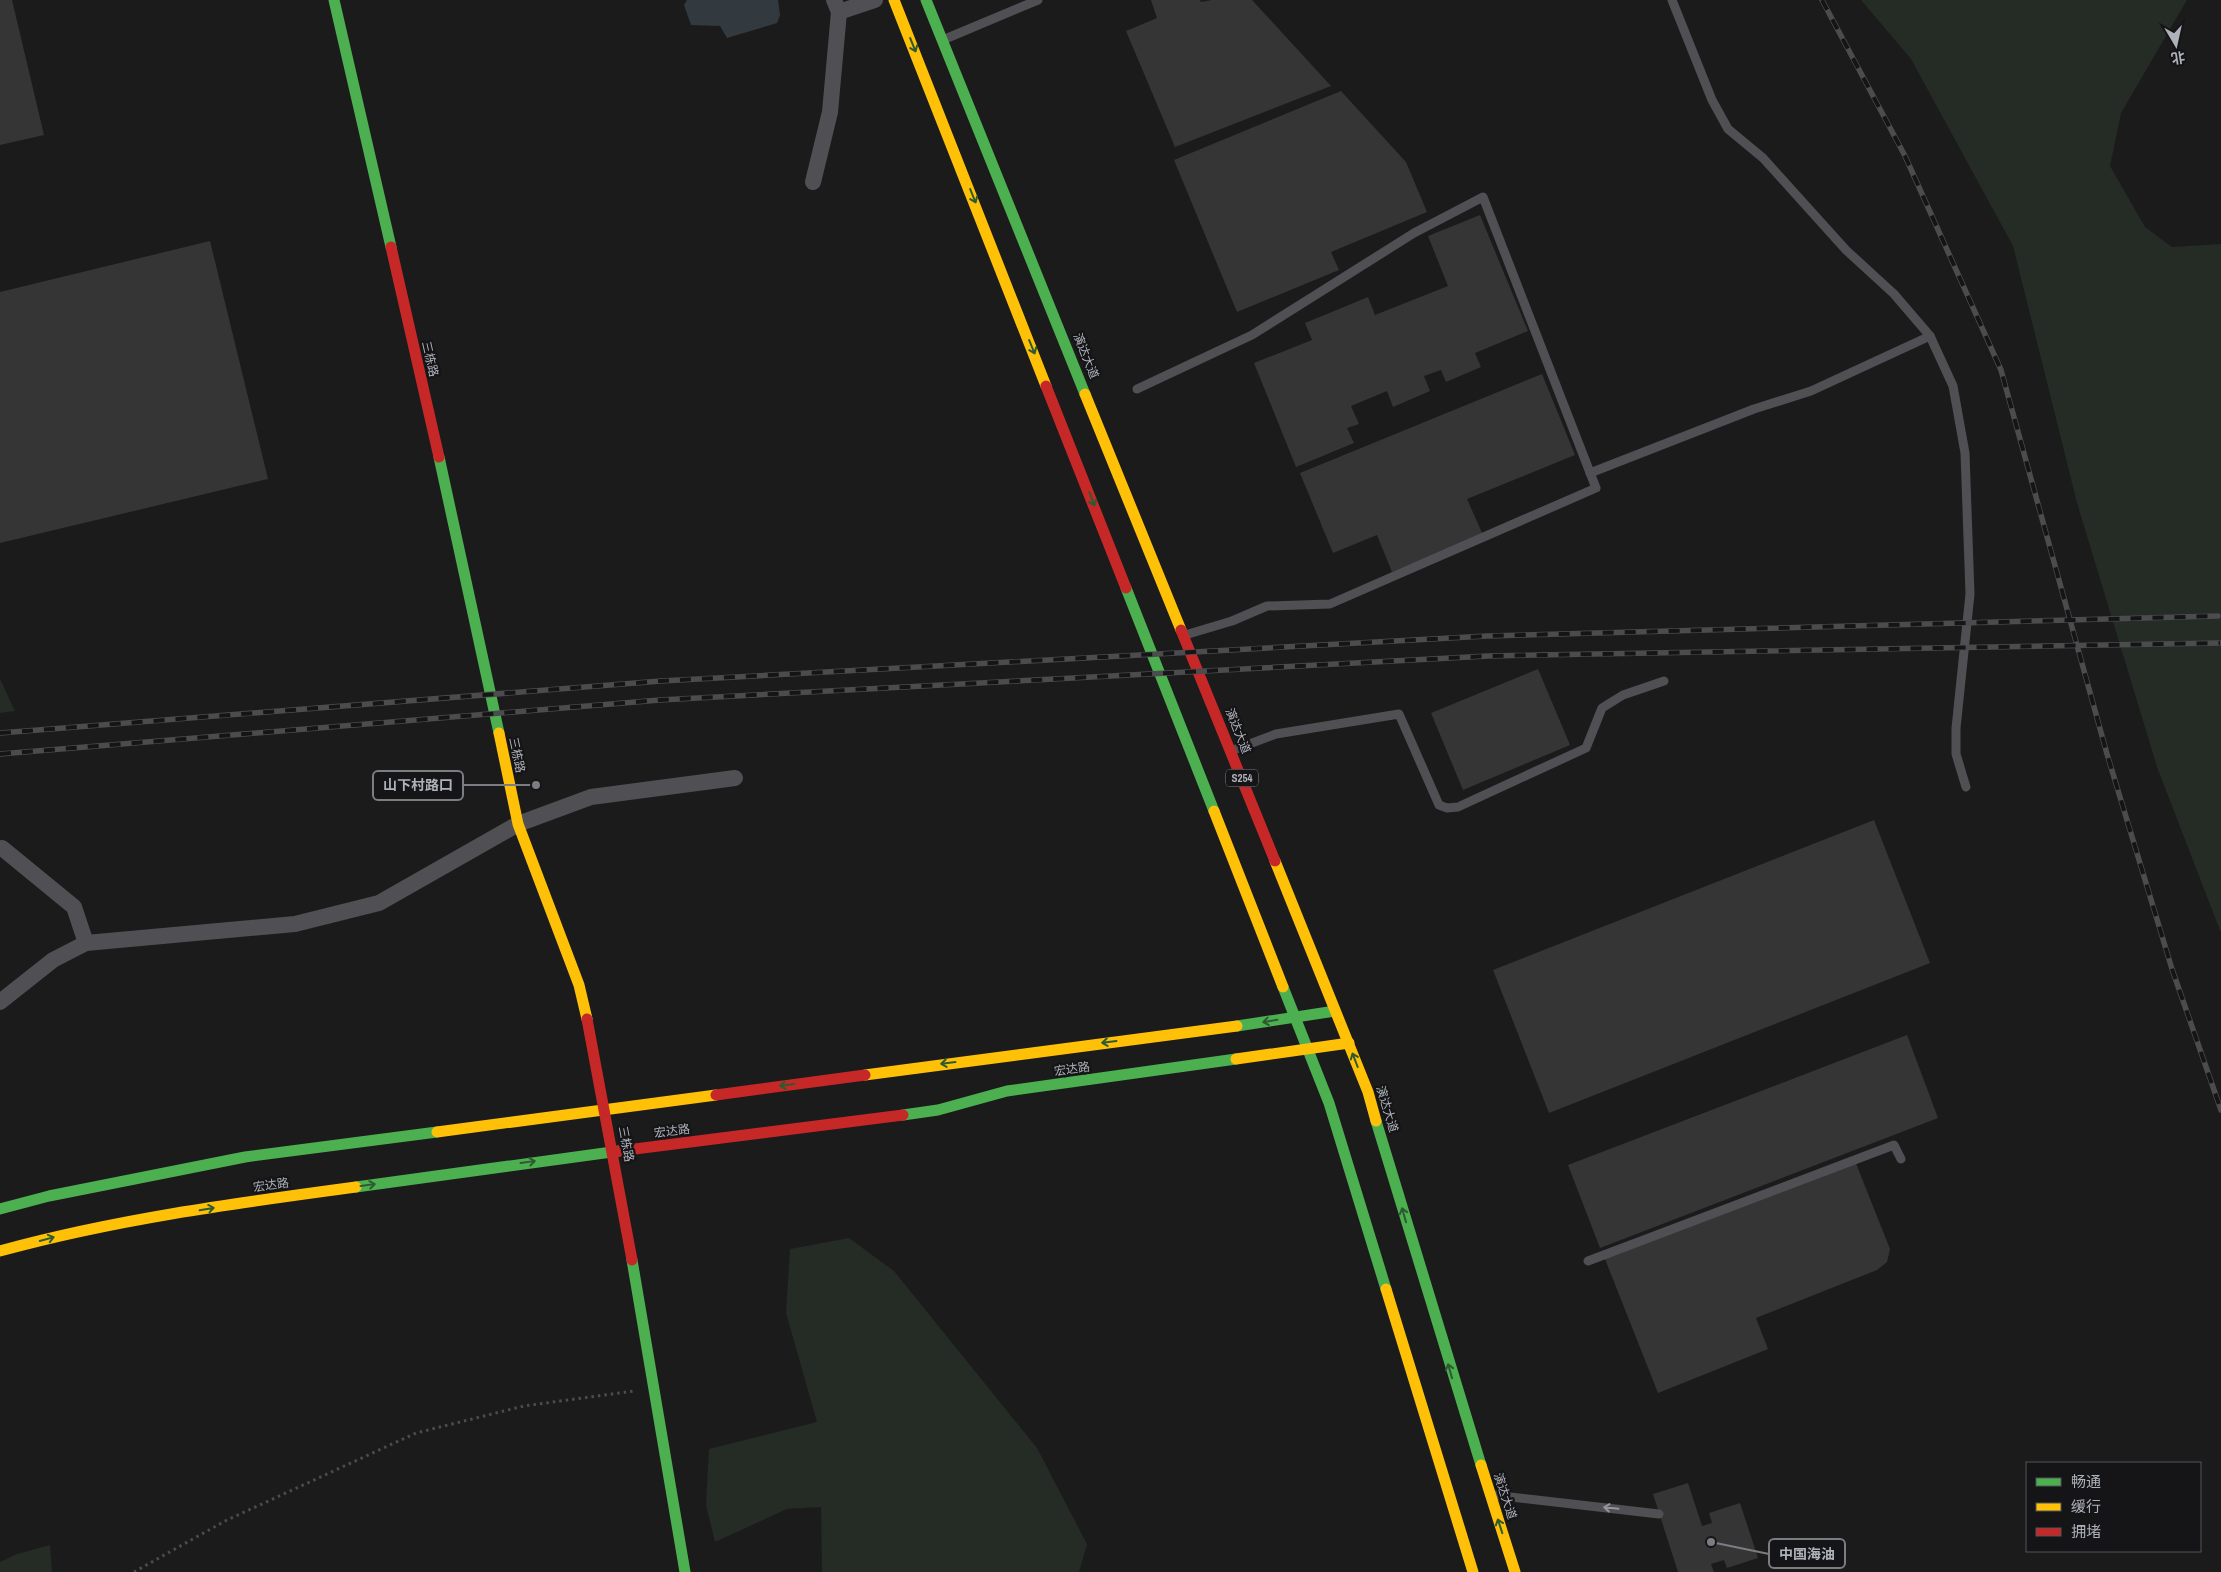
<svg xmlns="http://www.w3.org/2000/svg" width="2221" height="1572" viewBox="0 0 2221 1572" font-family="'Archivo Narrow','Noto Sans SC',sans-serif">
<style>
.green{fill:#252b25}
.water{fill:#333a3f}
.building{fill:#353536}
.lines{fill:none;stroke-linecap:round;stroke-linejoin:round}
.path{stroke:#4b4c4e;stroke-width:3;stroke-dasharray:2.5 4;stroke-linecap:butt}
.lane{stroke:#505054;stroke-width:9}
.street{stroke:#505054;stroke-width:16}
.fast{stroke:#4caf50;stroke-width:11}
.slow{stroke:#ffc107;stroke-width:11}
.jam{stroke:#c62828;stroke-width:11}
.rail-casing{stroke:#4c4c4e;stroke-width:5.5}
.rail{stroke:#151517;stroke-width:4;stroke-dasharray:11;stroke-linecap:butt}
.oneway{stroke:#2e5a31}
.oneway2{stroke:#92959b}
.labels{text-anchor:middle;stroke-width:4.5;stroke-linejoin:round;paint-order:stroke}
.shield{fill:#151517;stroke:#808389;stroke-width:1}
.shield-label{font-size:11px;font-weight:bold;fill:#aeb2ba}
.street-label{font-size:12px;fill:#aeb2ba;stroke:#151517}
.leader{fill:none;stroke:#7b7d82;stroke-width:2}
.callout-dot{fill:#7b7d82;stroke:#151517;stroke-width:2}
.callout{fill:#151517;stroke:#7b7d82;stroke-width:2}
.callout-label{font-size:14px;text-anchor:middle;font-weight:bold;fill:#aeb2ba}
</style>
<rect width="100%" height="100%" fill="#1b1b1b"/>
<g class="green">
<polygon points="1861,0 2187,0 2121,113 2110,166 2145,227 2172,247 2221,244 2221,933 2157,767 2077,503 2013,246 1911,59"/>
<polygon points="0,679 15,711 0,713"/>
<polygon points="849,1238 894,1271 1037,1448 1087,1544 1079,1572 822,1572 821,1507 787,1509 715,1542 706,1505 709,1449 817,1422 786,1313 790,1249"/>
<polygon points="50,1545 52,1572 0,1572 0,1562 17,1554"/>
</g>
<polygon class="water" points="687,0 778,0 780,15 777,23 727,38 720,26 691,25 684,5"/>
<g class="building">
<polygon points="0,0 12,0 44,135 0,145"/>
<polygon points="1151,0 1200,0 1201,2 1212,0 1252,0 1331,86 1175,147 1126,31 1157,18"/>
<polygon points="1341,91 1406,162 1427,212 1331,252 1339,270 1237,312 1174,160"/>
<polygon points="1480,215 1528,331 1475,353 1481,367 1446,382 1441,370 1424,376 1430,391 1393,407 1387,391 1351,406 1359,424 1347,428 1354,443 1296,467 1254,363 1312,340 1305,323 1368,297 1375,315 1448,286 1428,236"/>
<polygon points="210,241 268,479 0,543 0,292"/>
<polygon points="1542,374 1575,455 1467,499 1483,535 1392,572 1377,535 1333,553 1300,473"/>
<polygon points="1538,669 1570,745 1463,790 1431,713"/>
<polygon points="1874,820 1930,963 1549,1113 1493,970"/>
<polygon points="1907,1035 1938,1118 1600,1248 1568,1165"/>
<polygon points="1855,1161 1890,1249 1887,1262 1877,1270 1756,1318 1768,1349 1658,1393 1605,1259"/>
<polygon points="1688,1483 1702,1526 1712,1523 1709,1513 1740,1503 1758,1558 1727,1568 1724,1560 1711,1564 1714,1572 1678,1572 1653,1494"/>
</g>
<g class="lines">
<polyline class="path" points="134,1572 225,1521 416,1433 524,1406 634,1391"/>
<g class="lane">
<polyline points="1672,0 1712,100 1728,129 1763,158 1846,250 1894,294 1930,336 1953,386 1965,453 1970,594 1956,728 1956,754 1966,787"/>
<polyline points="945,39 1038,0"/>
<polyline points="1137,389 1252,335 1414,233 1483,197 1596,488 1330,604 1267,606 1232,621 1185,635"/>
<polyline points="1590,473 1754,409 1811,391 1930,336"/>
<polyline points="1231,751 1276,734 1399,714 1439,805 1447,808 1458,807 1586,748 1602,708 1623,695 1664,681"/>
<polyline points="1588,1261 1894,1145 1901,1159"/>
<polyline points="1493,1495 1659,1514"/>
</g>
<g class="street">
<polyline points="839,12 875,0"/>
<polyline points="813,182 830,112 839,12 834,0"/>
<polyline points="2,848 74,907 86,943"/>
<polyline points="0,1002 53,960 86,943 295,924 379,903 518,824 591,797 735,778"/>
</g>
<g class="fast">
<polyline points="334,0 391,247"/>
<polyline points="926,0 1085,394"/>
<polyline points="439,457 499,733"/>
<polyline points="1126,588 1214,811"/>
<polyline points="1283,987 1329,1103 1386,1289"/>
<polyline points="1237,1026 1335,1011"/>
<polyline points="903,1115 938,1110 1007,1091 1236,1059"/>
<polyline points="1376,1121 1481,1465"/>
<polyline points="356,1187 619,1151"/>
<polyline points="0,1209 49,1196 245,1157 437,1132"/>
<polyline points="632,1260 685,1572"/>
</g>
<g class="slow">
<polyline points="894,0 1046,386"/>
<polyline points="1085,394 1181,630"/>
<polyline points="499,733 518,824 579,985 587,1019"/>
<polyline points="1214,811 1283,987"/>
<polyline points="1275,861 1368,1092 1376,1121"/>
<polyline points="1236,1059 1349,1043"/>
<polyline points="865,1075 1237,1026"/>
<polyline points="437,1132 716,1095"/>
<path d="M0,1251C116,1219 237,1203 356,1187"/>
<polyline points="1386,1289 1473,1572"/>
<polyline points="1481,1465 1515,1572"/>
</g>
<g class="jam">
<polyline points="391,247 439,457"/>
<polyline points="1046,386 1126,588"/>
<polyline points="1181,630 1275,861"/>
<polyline points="587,1019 632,1260"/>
<polyline points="716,1095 865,1075"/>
<polyline points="619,1151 903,1115"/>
</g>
<g class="rail-casing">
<g id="rail">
<polyline points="1822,0 1905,156 2001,370 2107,754 2172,969 2221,1110"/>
<polyline points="0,733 661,681 1487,636 2218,616"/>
<polyline points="0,754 660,700 1488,656 2220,643"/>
</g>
</g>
<use href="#rail" class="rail"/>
</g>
<defs><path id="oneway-shaft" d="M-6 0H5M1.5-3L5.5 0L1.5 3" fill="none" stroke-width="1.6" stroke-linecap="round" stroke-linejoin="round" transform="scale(1.25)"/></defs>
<g class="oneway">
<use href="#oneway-shaft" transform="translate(913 45) rotate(68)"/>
<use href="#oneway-shaft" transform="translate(973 196) rotate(68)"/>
<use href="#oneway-shaft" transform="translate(1032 347) rotate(68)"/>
<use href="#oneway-shaft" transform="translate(1092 499) rotate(69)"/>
<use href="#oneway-shaft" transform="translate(1270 1021) rotate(171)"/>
<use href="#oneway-shaft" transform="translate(1109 1042) rotate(173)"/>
<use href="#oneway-shaft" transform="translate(1355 1060) rotate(-111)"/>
<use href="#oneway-shaft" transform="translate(948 1063) rotate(173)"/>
<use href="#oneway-shaft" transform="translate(787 1085) rotate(173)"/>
<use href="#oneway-shaft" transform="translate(528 1162) rotate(-8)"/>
<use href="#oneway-shaft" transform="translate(368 1185) rotate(-8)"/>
<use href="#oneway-shaft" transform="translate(207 1209) rotate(-10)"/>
<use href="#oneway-shaft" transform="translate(1404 1215) rotate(-106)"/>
<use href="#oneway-shaft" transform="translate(47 1239) rotate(-15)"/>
<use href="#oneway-shaft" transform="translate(1450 1371) rotate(-106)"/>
<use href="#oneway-shaft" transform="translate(1500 1526) rotate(-108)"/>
</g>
<use class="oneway2" href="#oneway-shaft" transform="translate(1611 1508) rotate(-174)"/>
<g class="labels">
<rect class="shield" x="1226" y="769.5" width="32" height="17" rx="4"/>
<g class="shield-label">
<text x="1242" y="782">S254</text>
</g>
<g class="street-label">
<text transform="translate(1086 356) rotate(68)" y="4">演达大道</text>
<text transform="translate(430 359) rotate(77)" y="4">三栋路</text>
<text transform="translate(1238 731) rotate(68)" y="4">演达大道</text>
<text transform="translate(517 755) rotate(78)" y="4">三栋路</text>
<text transform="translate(1072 1069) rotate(-8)" y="4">宏达路</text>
<text transform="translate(1387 1109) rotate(73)" y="4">演达大道</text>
<text transform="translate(672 1131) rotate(-7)" y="4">宏达路</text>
<text transform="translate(626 1144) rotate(79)" y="4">三栋路</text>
<text transform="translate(271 1185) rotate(-8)" y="4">宏达路</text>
<text transform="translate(1505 1496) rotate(72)" y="4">演达大道</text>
</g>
</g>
<path class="leader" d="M536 785L463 785M1711 1542L1769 1554"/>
<g class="callout-dot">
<circle cx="536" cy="785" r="5"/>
<circle cx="1711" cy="1542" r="5"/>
</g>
<g class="callout">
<rect x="373" y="771" width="90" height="29" rx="5"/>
<rect x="1769" y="1539" width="76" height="29" rx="5"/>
</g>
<g class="callout-label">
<text x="418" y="790">山下村路口</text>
<text x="1807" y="1559">中国海油</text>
</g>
<rect x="2026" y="1462" width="175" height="90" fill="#151517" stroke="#525458"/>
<rect x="2036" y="1478" width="25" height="8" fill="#4caf50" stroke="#525458"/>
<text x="2071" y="1487" font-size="15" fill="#aeb2ba">畅通</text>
<rect x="2036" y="1503" width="25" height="8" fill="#ffc107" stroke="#525458"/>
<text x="2071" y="1512" font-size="15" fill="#aeb2ba">缓行</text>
<rect x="2036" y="1528" width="25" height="8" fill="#c62828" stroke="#525458"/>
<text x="2071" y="1537" font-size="15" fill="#aeb2ba">拥堵</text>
<g transform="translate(2176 45) rotate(171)" stroke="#151517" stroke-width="4" paint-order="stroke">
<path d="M0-4L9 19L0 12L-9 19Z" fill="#aeb2ba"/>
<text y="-8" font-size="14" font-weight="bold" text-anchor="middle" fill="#aeb2ba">北</text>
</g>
</svg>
